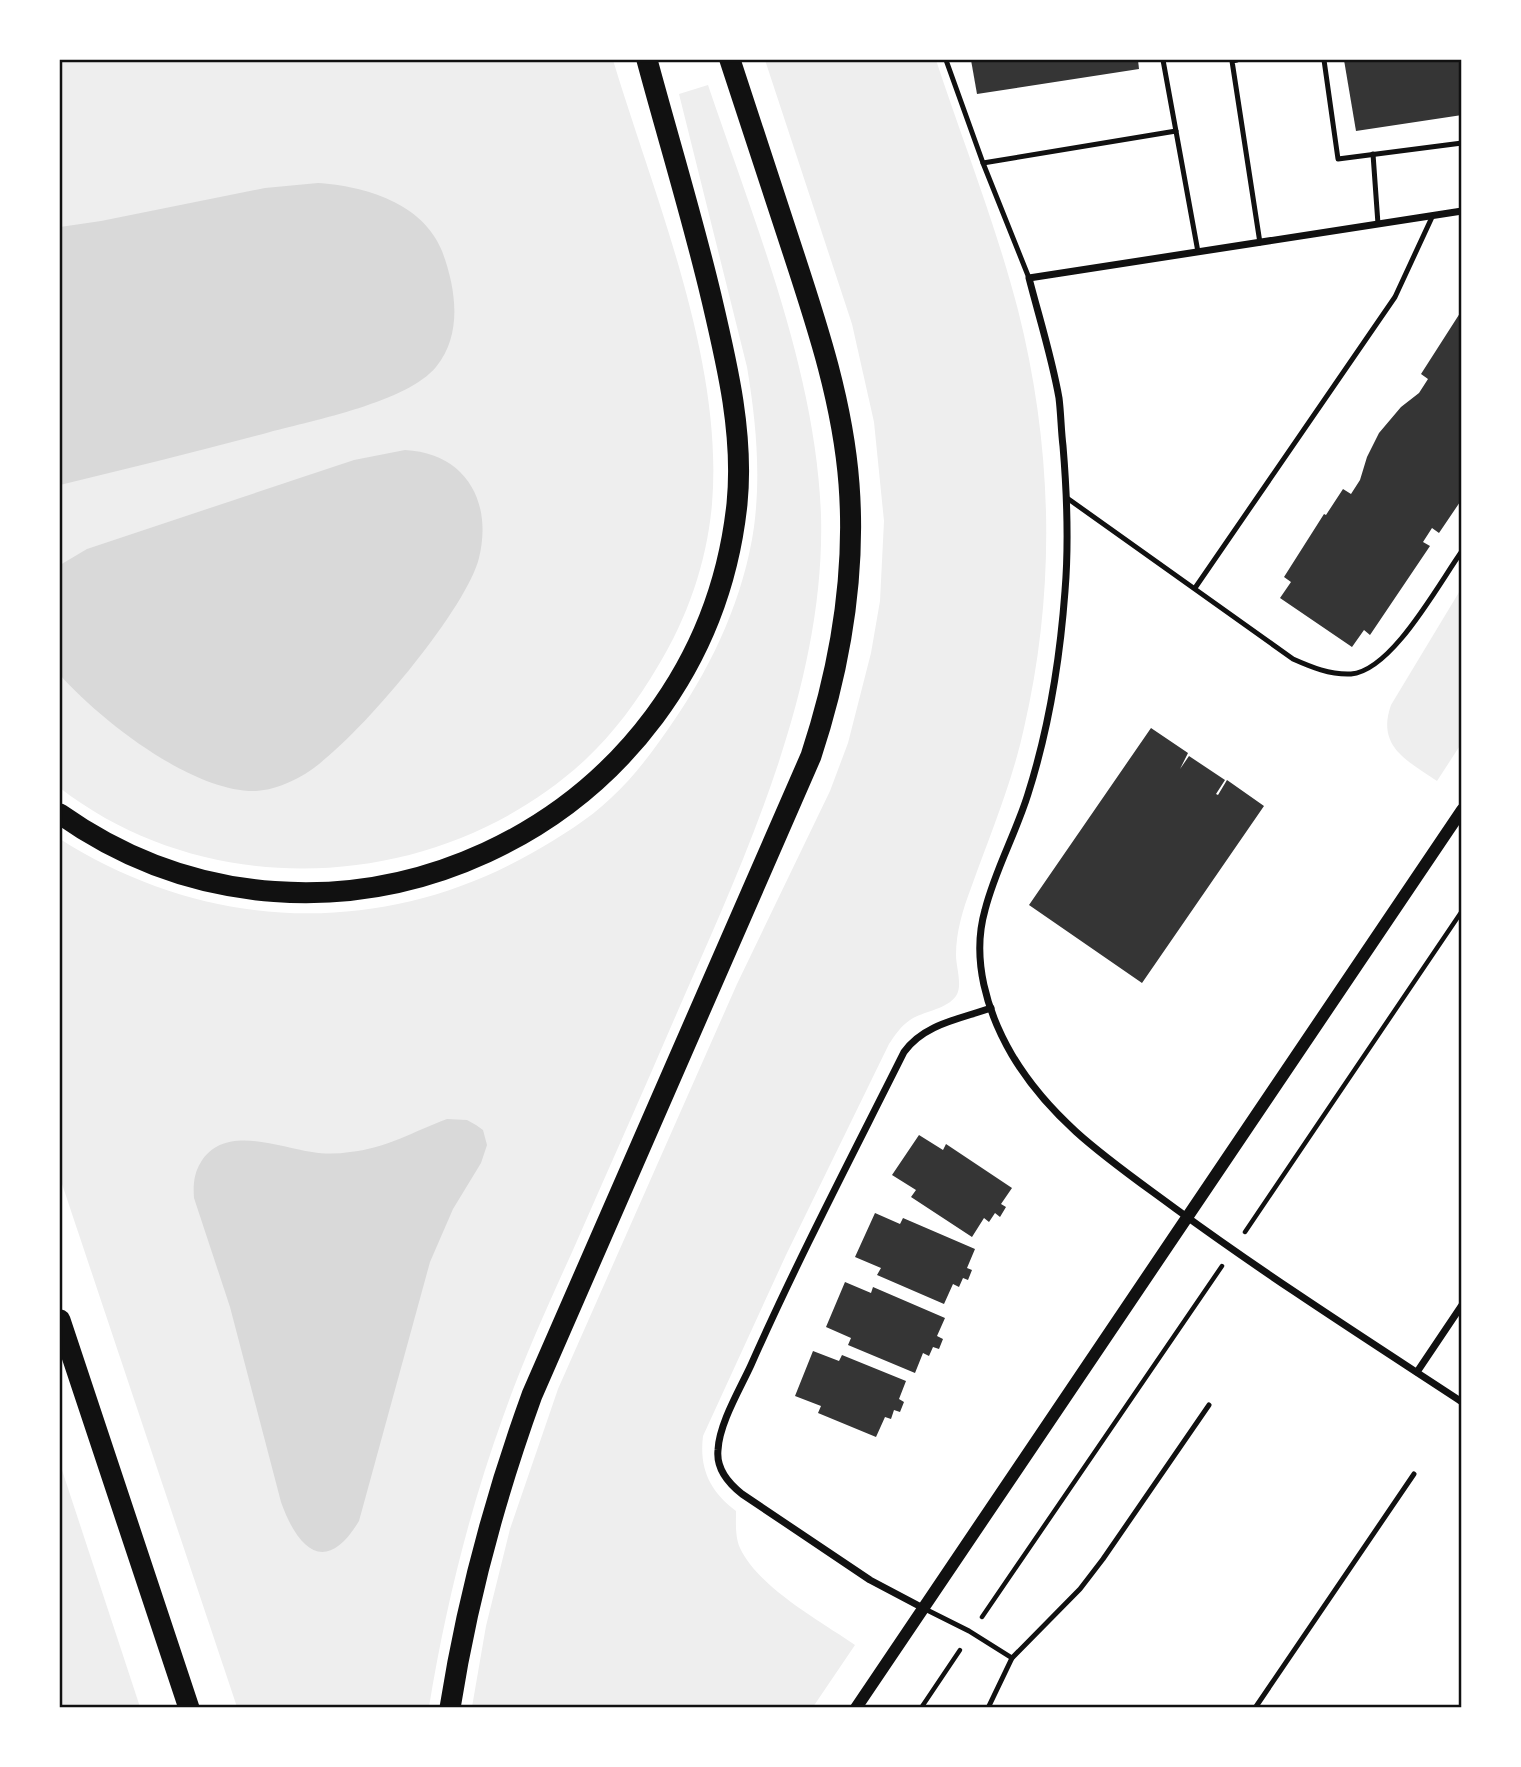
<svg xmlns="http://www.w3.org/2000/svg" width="1521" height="1767" viewBox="0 0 1521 1767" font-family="Manrope,sans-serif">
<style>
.green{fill:#eee}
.water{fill:#d9d9d9}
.building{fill:#353535}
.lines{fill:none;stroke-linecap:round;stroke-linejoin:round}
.path{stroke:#111;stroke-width:4.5}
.service{stroke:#111;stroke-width:5}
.minor{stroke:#111;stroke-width:7}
.tertiary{stroke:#111;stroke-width:12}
.motorway{stroke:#111;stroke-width:21}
.neatline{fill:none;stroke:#111;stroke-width:2.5}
</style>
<rect width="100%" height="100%" fill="#fff"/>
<g class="green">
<path d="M60,60H613C654,196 724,360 712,504C707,561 688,617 658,666C638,700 614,733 585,760C443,891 214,907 60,788Z"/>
<path d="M765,60H936C963,142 996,225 1018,310C1053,448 1056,590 1024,728C1012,783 990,835 971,888C963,909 956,932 956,955C956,967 963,986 956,996C946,1010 923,1011 910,1020C901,1026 895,1035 889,1044L786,1255L703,1436C699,1469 710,1491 736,1511C736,1523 735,1537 740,1548C759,1588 820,1621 855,1645L813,1707H472L486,1626L510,1529L558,1389L737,984L830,791L848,743L871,653L880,601L884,521L874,422L852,324Z"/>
<path d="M708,85C754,221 816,371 821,515C826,689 741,866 673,1022C640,1099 606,1174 573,1250C548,1305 523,1360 503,1417C469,1511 445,1609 429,1707H237L60,1178V839C206,932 381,939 532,853C560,837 588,820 611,798C636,775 656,747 675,719C714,662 744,596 754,527C761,473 756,421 747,367L679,94Z"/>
<path d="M1461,589V744L1437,781C1408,761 1376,747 1391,705Z"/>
<polygon points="60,1464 140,1707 60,1707"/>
</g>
<g class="water">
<path d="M318,183C365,186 423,203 442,251C456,288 463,334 436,367C407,402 314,420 270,432C200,451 130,468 60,485V227L101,221L265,188Z"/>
<path d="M405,450C465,453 493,501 479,558C466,611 353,745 305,774C290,783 273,790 256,791C193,793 100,720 60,675V565L87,549L354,460Z"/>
<path d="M447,1119L467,1120L476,1125L483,1130L487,1145L481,1163L453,1209L430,1262L359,1521C326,1576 298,1550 281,1502L230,1307L194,1198C193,1185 194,1173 201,1162C224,1124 278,1147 312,1152C324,1154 337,1154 350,1152C384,1149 415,1131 447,1119Z"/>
</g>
<g class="building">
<polygon points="971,60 1138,60 1139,69 977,94"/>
<polygon points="1344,60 1462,60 1462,115 1356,131"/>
<polygon points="1462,310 1462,499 1439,533 1432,528 1423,542 1430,546 1370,635 1364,630 1352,647 1280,598 1291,582 1284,577 1324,514 1326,515 1343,489 1351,494 1360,480 1367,457 1379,433 1401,407 1419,393 1428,379 1421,374"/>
<polygon points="1151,728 1188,753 1180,769 1189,756 1225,780 1216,794 1218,795 1227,780 1264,806 1142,983 1029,905"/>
<polygon points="919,1135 943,1150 946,1144 1012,1188 1001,1204 1006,1207 1000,1217 995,1213 989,1222 984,1218 972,1237 911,1197 916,1190 892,1175"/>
<polygon points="875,1213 900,1224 903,1218 975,1249 967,1268 972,1270 968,1280 963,1278 959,1287 953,1284 944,1304 877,1275 881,1268 855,1257"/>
<polygon points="845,1282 871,1293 873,1287 945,1318 937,1336 943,1339 939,1349 933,1347 929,1356 923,1353 915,1373 848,1345 851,1338 826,1327"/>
<polygon points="813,1351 839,1361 842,1355 906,1381 899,1399 904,1402 900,1412 894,1410 891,1419 885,1417 876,1437 818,1413 821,1406 795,1396"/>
</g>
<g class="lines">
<g class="path">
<polyline points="1245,1232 1462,911"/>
<polyline points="982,1617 1222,1266"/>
<polyline points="921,1708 960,1650"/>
</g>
<g class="service">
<polyline points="946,60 983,163 1029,278"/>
<polyline points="1163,60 1198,252"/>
<polyline points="1237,60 1232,61 1260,243"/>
<polyline points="1324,60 1338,159 1462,143"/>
<polyline points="1373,154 1378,224"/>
<polyline points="983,163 1176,131"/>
<path d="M1067,498L1293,659C1311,667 1330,675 1351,674C1392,671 1439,583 1462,551"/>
<polyline points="1195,588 1395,297 1433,215"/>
<polyline points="925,1609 969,1631 1012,1658"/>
<polyline points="988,1708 1012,1658 1080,1589 1103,1559 1209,1405"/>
<polyline points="1255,1708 1414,1474"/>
</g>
<g class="minor">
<path d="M1462,211L1029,278C1039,317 1052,358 1059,398C1061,414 1061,430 1063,446C1067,494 1069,542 1065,591C1060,659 1049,728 1028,794C1016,833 995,870 985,910C971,959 987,1012 1012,1055C1053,1124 1114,1163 1176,1209C1269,1277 1366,1339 1462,1402"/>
<polyline points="1417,1372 1462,1305"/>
<path d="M923,1608L870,1580L742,1494C728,1483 716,1469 718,1450C719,1424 740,1389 751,1365C798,1259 852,1156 904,1052C924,1024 960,1019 991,1008"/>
</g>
<polyline class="tertiary" points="856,1708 1462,810"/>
<g class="motorway">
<path d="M60,814C329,1004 702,830 737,504C744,434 727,364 711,296C692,216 668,138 647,60"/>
<polyline points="60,1320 189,1708"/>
<path d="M450,1708C467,1600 495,1497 532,1395L811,756C840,668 856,577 849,484C843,404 818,328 793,252C772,188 751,124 730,60"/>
</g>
</g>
<rect width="1521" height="1767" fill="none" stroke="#ffffff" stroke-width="122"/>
<rect x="61" y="61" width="1399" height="1645" class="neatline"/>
</svg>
